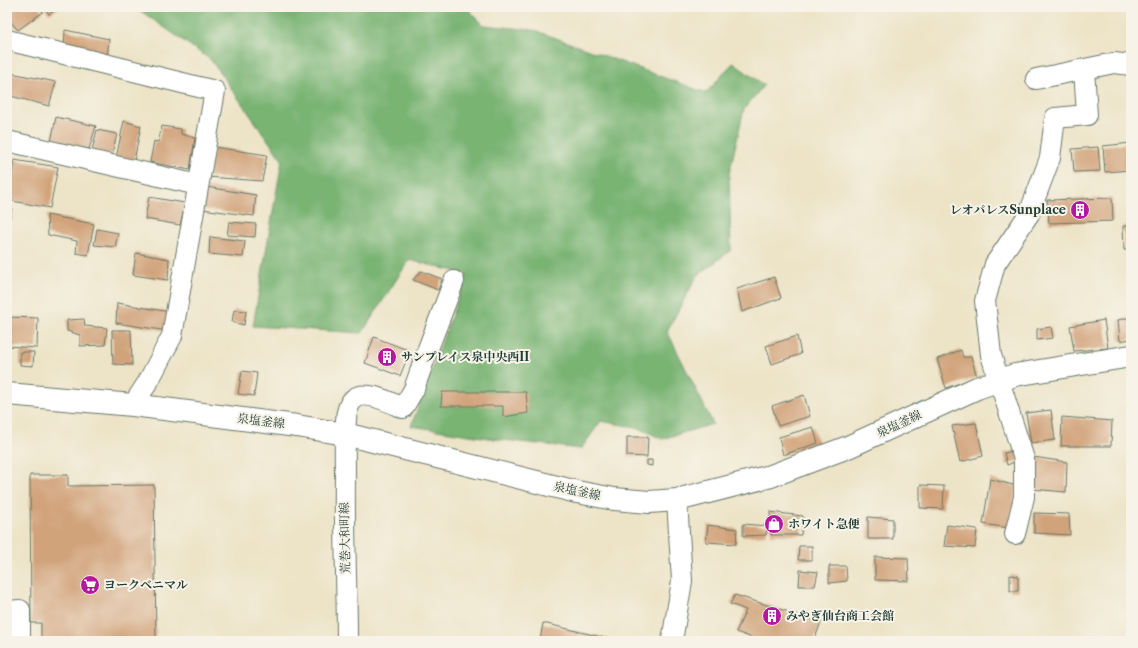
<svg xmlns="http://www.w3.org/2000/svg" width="1138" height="648" viewBox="0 0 1138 648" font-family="'Libre Caslon Text','Noto Serif JP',serif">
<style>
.forest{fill:#79b473;stroke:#4c7854}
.building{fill:#d1a37a}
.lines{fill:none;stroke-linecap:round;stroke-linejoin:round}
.minor-casing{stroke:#677768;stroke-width:22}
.major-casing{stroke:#677768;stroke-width:24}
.minor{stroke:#fff;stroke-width:20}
.major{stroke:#fff;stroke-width:22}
.labels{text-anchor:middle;stroke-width:4;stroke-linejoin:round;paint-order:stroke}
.poi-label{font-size:12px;font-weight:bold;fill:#1f3d34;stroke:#f7f3e8;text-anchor:start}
.street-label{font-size:12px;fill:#1f3d34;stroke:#f7f3e8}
</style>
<rect width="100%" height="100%" fill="#f7f3e8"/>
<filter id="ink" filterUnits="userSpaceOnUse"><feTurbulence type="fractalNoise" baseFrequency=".025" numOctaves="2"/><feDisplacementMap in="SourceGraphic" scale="8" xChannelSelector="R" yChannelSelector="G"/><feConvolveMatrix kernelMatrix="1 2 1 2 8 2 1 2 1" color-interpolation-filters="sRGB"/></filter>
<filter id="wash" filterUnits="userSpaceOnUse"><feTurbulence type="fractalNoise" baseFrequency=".012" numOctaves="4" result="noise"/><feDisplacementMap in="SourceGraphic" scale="16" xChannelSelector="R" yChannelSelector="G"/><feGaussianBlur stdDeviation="0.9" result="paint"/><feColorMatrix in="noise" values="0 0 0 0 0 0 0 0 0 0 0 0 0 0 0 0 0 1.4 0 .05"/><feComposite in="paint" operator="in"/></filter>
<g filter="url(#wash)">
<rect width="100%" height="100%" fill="#ede4c8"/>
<polygon class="forest" points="135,7 466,7 484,25 534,30 706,93 733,63 764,85 744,109 729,174 731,250 697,276 667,331 713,424 662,439 639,428 601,421 581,449 495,439 411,426 467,274 409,260 362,333 253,326 282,160 211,60"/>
<g id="blocks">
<g class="building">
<polygon points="7,7 39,7 43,12 18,30 7,18"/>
<polygon points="44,7 61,7 49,14"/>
<polygon points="65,30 109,39 107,59 64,49"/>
<polygon points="11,73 56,82 49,106 7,95"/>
<polygon points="56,117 96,126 89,149 51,142"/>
<polygon points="124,121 141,126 134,161 116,158"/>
<polygon points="162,126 181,129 181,134 195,138 190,170 150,162 154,141 158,142"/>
<polygon points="97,130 117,134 112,155 92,150"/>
<polygon points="1131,143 1131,170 1105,172 1103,146"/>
<polygon points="214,147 267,155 262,181 208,177"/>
<polygon points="1098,147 1100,171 1074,172 1072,149"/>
<polygon points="14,160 58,167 50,208 7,200"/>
<polygon points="206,187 256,195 254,216 202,209"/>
<polygon points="149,197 185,203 180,225 145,219"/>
<polygon points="1112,198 1113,221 1049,223 1047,200"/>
<polygon points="7,207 12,208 9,222 7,222"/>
<polygon points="47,215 94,224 88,255 76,253 77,241 48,235"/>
<polygon points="229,222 256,224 255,237 227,235"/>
<polygon points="1123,226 1131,226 1131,250 1124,250"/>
<polygon points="97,229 118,233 115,247 94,245"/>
<polygon points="210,237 245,241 243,257 209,254"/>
<polygon points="136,253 169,259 168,280 133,275"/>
<polygon points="421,271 442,279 438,290 413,280"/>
<polygon points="774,277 781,298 742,312 737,289"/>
<polygon points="117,303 170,312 168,331 116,323"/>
<polygon points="234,310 246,311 244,325 232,322"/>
<polygon points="7,317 38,318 37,348 7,346"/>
<polygon points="1131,317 1131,339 1120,341 1118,320"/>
<polygon points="84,319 85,326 107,328 105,345 80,346 80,335 67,331 67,320"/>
<polygon points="1104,320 1108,348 1074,351 1070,326"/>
<polygon points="1051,327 1053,338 1037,340 1037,329"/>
<polygon points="112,330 131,330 132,365 113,364"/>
<polygon points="797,336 801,354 772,364 766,346"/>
<polygon points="374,337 410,351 400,376 365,363"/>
<polygon points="961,350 963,357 971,357 977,377 946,388 937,359"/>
<polygon points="20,352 34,352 33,366 20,365"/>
<polygon points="242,371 257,373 254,396 238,394"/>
<polygon points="442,392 526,392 528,413 503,417 503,406 441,406"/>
<polygon points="804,395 810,416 778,426 772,406"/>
<polygon points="1051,410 1055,440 1031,443 1026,413"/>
<polygon points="1062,417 1112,421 1111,446 1061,446"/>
<polygon points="976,423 983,456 960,462 952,426"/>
<polygon points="813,427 818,443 783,455 779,437"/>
<polygon points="627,437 648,437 647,457 627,456"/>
<polygon points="1017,450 1019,460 1007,465 1004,453"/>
<polygon points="1033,457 1067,462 1066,492 1031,489"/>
<polygon points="647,460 652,460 652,466 647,465"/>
<polygon points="30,475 68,475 68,486 154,485 156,641 41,641 41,623 31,623"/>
<polygon points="990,479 1017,486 1009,528 983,524"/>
<polygon points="920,485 944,486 943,509 920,508"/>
<polygon points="770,512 803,516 801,535 771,535"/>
<polygon points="1034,513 1069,514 1070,535 1034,533"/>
<polygon points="868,517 893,519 893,539 868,539"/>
<polygon points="743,524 768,526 766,535 743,536"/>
<polygon points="708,525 737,529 736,544 706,542"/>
<polygon points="947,525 977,529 975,548 944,546"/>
<polygon points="799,546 812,546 812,560 798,560"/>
<polygon points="875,557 908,558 909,581 875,580"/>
<polygon points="829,566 846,566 847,581 829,583"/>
<polygon points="800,570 818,572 815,586 799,586"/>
<polygon points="1010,575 1018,576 1018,591 1010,591"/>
<polygon points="735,595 821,622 814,641 761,641 736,632 746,610 730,604"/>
<polygon points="543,623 610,639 610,641 540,641"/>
</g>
</g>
</g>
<g filter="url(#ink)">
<use href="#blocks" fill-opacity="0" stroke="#677768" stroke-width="1"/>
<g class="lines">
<g class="minor-casing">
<g id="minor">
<polyline points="7,40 215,91 172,336 148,382 133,405"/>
<polyline points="1036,79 1114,63 1131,65"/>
<polyline points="7,141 198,185"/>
<polyline points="1015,534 1024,497 1024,459 991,355 985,301 995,264 1029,214 1050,158 1055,118 1087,115 1084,69"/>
<polyline points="7,611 20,610 20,641"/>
<path d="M347,641C347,585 344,530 345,474C345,456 344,438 346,420C346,413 349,402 355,398C367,390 391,403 403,408L414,389L429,346L454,281"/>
<polyline points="672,641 682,581 677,500"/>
</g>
</g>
<g class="major-casing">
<polyline id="major" points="7,394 133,405 297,426 345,434 577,492 614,499 649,502 677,500 771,476 848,447 977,388 1015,375 1131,356"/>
</g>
<use href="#minor" class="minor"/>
<use href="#major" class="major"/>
</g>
</g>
<defs>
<g id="building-disc" transform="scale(1)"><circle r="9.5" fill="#b5179e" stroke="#f7f3e8"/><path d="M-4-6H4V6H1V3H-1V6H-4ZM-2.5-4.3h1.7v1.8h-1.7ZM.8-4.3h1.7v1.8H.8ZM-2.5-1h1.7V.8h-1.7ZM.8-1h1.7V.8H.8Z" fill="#fff"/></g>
<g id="shop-disc" transform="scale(1)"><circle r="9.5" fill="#b5179e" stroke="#f7f3e8"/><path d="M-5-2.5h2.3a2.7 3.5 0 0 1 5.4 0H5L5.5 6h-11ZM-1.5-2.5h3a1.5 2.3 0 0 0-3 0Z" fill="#fff"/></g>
<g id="supermarket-disc" transform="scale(1)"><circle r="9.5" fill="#b5179e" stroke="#f7f3e8"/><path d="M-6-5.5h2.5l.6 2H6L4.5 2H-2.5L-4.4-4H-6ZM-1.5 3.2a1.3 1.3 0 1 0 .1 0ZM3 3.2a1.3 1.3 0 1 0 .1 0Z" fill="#fff"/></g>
</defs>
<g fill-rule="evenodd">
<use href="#building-disc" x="1080" y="210"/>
<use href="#building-disc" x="387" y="357"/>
<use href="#shop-disc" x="774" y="524"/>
<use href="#supermarket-disc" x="90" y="585"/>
<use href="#building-disc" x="772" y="616"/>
</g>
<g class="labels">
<g class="poi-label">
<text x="1066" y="214" text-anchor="end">レオパレスSunplace</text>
<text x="401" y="361">サンプレイス泉中央西II</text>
<text x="788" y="528">ホワイト急便</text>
<text x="104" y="589">ヨークベニマル</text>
<text x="786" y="620">みやぎ仙台商工会館</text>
</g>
<g class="street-label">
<text transform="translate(261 421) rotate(7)" y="4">泉塩釜線</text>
<text transform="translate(899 424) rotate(-25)" y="4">泉塩釜線</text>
<text transform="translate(577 491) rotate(12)" y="4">泉塩釜線</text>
<text transform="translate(345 538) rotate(-91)" y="4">荒巻大和町線</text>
</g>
</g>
<rect width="1138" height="648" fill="none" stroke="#f7f3e8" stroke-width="24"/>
</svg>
